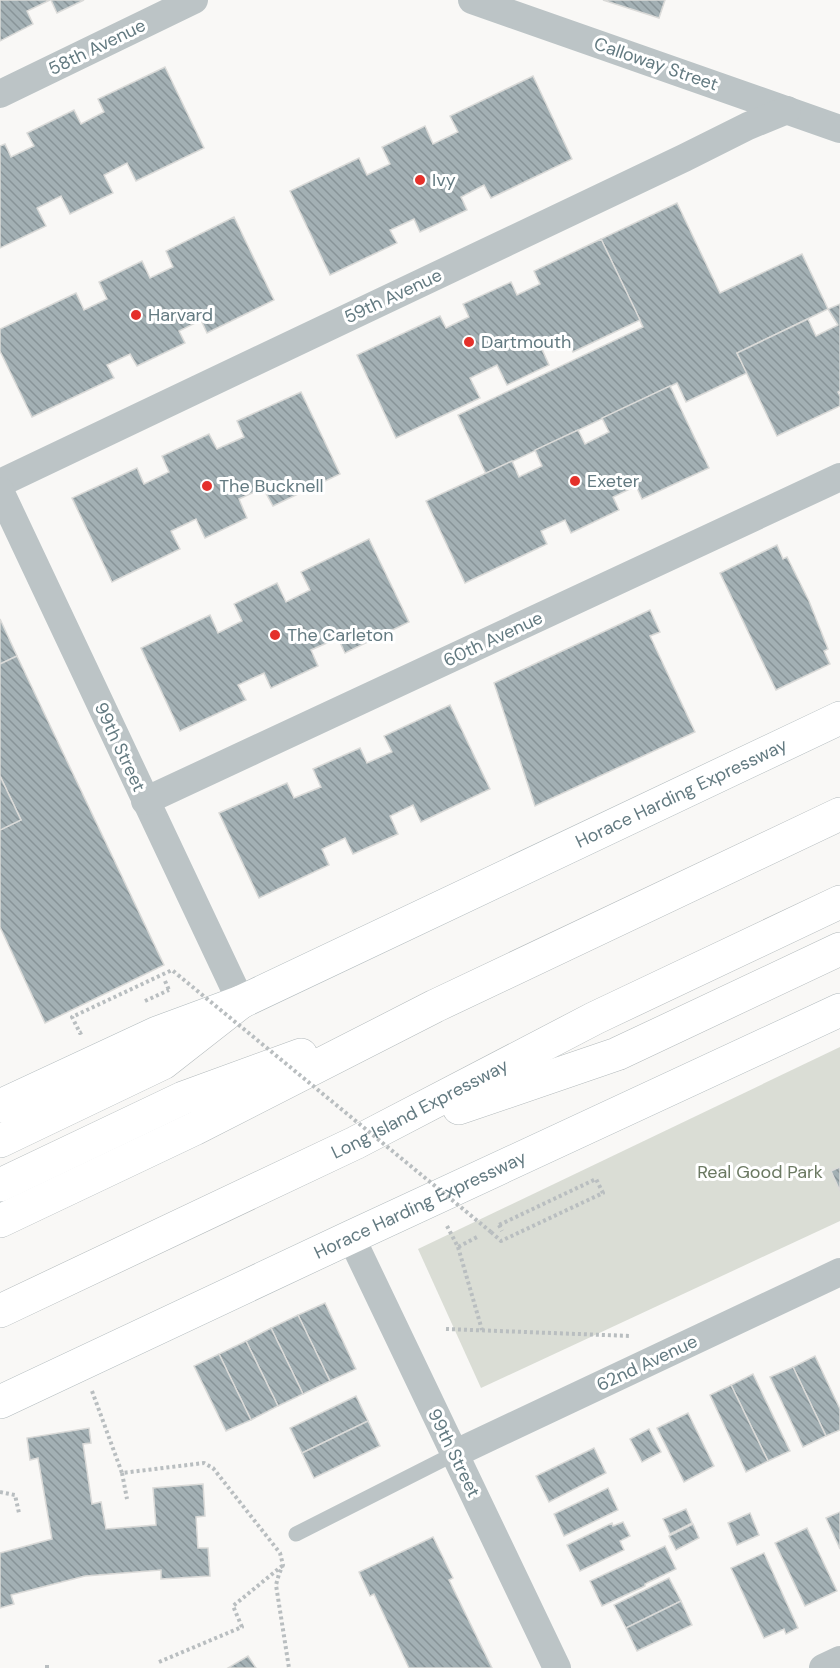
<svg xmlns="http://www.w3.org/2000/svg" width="840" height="1668" viewBox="0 0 840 1668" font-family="'DM Sans',sans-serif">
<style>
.green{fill:#daddd5}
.building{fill:url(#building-back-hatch);stroke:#dadad8;stroke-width:1.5}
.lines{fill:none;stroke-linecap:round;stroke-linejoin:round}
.secondary-casing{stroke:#b1babd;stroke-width:34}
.highway-casing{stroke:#b2b9bb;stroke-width:34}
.path{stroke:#b9bec0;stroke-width:4;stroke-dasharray:3 3;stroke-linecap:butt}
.lane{stroke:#bcc4c6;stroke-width:15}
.street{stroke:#bcc4c6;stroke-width:28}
.secondary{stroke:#fff;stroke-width:33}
.highway{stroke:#fff;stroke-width:33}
.path-bridge{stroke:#b9bec0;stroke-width:4;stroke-dasharray:3 3;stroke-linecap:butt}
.poi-dot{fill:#e4302a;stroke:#fff;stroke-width:2}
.labels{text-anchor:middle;stroke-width:6;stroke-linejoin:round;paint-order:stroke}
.street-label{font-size:18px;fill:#637a81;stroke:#fff}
.poi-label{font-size:18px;fill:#637a81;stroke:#fff;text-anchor:start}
.park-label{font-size:18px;fill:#6b7962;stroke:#fff}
</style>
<defs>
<pattern id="building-back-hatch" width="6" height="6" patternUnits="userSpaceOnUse" patternTransform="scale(1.5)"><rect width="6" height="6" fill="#a3b0b4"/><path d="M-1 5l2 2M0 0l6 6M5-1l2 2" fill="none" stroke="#889498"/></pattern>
</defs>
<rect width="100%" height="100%" fill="#f9f8f6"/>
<polygon class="green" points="840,1047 840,1221 481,1388 418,1249"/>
<g class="building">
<polygon points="0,0 50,0 27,11 33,24 0,41"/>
<polygon points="51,0 84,0 57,13"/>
<polygon points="603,0 665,0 659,18"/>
<polygon points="165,67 204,148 136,181 127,163 104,175 113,193 70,214 61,196 37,208 46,226 0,248 0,146 5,144 11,157 34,146 27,133 74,110 81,124 104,112 98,99"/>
<polygon points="533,76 572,159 491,198 484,185 461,197 467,210 420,232 414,219 390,230 397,243 330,275 290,191 359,158 367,175 390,164 382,147 425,126 433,144 458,132 450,116"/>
<polygon points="677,203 720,293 802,254 828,309 737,353 747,373 686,402 677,383 486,474 458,415 643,327 601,239"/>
<polygon points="234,217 274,300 207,333 201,320 179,331 185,343 137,366 130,354 107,365 114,378 32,417 0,351 0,329 76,293 84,310 107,299 99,282 142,261 150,278 173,267 166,251"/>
<polygon points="601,239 640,320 573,352 565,336 541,347 549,365 507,385 497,365 470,378 480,398 396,438 357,355 440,316 446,328 469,317 463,304 511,282 517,295 540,284 534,271"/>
<polygon points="840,304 840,391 838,392 840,396 840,406 777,436 737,353 808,319 816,336 838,325 828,309"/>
<polygon points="670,386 709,468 642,499 636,486 613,497 619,510 571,533 565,520 541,531 547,544 465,583 426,501 512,461 519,477 542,466 535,450 578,430 585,444 609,432 602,418"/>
<polygon points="301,392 340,474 273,506 263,488 239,499 247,518 205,538 196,519 171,531 180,549 112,582 72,498 137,468 144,484 169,472 162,456 209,434 217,449 244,437 237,421"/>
<polygon points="369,539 409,622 345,653 338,638 311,650 318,666 271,688 264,673 238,685 246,700 180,731 141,648 210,615 218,633 242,621 234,604 277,583 286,602 310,590 301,572"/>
<polygon points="777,545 783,559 787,557 809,601 828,649 824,651 830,664 776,690 720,573"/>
<polygon points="650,610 660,632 650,636 695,732 535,806 494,683"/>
<polygon points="0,619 17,656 0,664"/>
<polygon points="17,656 164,965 45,1023 0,927 0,830 21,820 0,776 0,664"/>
<polygon points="450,705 490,789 421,822 413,805 390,816 398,834 353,854 345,838 322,849 329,865 259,898 219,813 287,783 294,798 321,787 313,769 360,748 367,763 392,752 384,736"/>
<polygon points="0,776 21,820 0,830"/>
<polygon points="840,1167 840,1191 831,1171"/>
<polygon points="325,1303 356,1369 330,1381 298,1315"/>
<polygon points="298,1315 330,1381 303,1394 271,1328"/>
<polygon points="271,1328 303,1394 278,1406 246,1341"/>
<polygon points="246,1341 278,1406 251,1420 219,1354"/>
<polygon points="219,1354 251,1420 226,1431 194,1366"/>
<polygon points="815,1356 840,1409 840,1430 826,1436 793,1367"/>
<polygon points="793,1367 826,1436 803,1447 770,1377"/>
<polygon points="753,1374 790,1451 768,1461 731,1385"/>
<polygon points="731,1385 768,1461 746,1472 710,1395"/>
<polygon points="356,1396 368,1421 302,1453 290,1428"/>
<polygon points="688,1413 714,1466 684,1482 657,1428"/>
<polygon points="368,1421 380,1446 314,1478 302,1453"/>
<polygon points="89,1428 91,1443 83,1444 92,1504 101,1502 106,1529 156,1525 153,1488 203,1484 205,1516 196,1517 198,1548 208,1548 210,1576 161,1579 161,1570 85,1576 11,1595 14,1604 0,1608 0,1553 52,1539 38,1458 30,1460 27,1438"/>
<polygon points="649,1429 661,1452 642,1462 630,1439"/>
<polygon points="594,1448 606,1473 549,1502 536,1476"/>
<polygon points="608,1488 618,1510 564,1536 554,1514"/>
<polygon points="686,1509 692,1523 670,1534 663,1519"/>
<polygon points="840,1512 840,1549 826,1518"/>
<polygon points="750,1513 759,1535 737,1545 728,1523"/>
<polygon points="623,1522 630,1536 620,1541 624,1550 580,1571 567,1545 612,1523 613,1526"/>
<polygon points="693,1524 699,1538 676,1550 669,1536"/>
<polygon points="807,1528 837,1591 805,1606 775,1543"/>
<polygon points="433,1537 453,1578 449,1580 492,1668 409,1668 374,1594 370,1596 359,1572"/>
<polygon points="665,1546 676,1569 645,1584 645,1586 602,1606 590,1581"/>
<polygon points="764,1553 798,1628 786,1634 784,1629 764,1638 731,1568"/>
<polygon points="669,1578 681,1601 626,1628 614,1605"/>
<polygon points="681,1601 692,1625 637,1651 626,1628"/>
<polygon points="248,1656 256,1668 228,1668"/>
</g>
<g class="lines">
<g class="secondary-casing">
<g id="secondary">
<path id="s1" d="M0,1106L157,1033L241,1002L840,718"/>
<path id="s2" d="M0,1402L351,1237L840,1010"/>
</g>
</g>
<g class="highway-casing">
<g id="highway">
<polyline points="459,1108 617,1054 840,949"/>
<polyline points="0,1141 163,1063 241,1002"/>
<polyline points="0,1185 183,1098 301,1055"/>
<polyline points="0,1221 194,1129 435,1006 840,814"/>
<path id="s3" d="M0,1311L355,1143L595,1018L840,902"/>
</g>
</g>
<g class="path">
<polyline points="145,1001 169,990"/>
<polyline points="82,1032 80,1033 72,1017 172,970 178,975"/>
<polyline points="447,1226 458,1247 479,1236"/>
<polyline points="491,1232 501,1241 603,1193 596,1179 499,1225"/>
<polyline points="458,1247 482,1330"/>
<polyline points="446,1329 631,1336"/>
<polyline points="92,1391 122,1473 204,1463 213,1468 280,1553 283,1565 279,1574 276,1585 289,1668"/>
<polyline points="122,1473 127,1499"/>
<polyline points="0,1492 15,1495 19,1513"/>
<polyline points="159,1662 242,1627 233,1606 282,1566"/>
<polyline points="47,1668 47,1665"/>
</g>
<polyline class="lane" points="296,1534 454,1454"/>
<g class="street">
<polyline points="472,0 840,129"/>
<polyline points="0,94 194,0"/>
<polyline points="0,483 684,158 748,126 787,110"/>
<polyline points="0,491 241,1002"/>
<polyline points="145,801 840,477"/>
<polyline points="351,1237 557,1668"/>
<polyline points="454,1454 840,1272"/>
<polyline points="823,1668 840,1660"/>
</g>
<use href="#secondary" class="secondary"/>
<use href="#highway" class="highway"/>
<g class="path-bridge">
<polyline points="178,975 491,1232"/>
<polyline points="165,981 169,990"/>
<polyline points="499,1225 502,1231"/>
</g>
</g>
<g class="poi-dot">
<circle cx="420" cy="180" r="6"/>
<circle cx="136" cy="315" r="6"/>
<circle cx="469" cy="342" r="6"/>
<circle cx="575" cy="481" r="6"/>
<circle cx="207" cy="486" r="6"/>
<circle cx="275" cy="635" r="6"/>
</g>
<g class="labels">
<g class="street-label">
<text transform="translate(97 47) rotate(-26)" y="6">58th Avenue</text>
<text transform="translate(656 64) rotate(19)" y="6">Calloway Street</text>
<text transform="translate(393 296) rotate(-25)" y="6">59th Avenue</text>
<text transform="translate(493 639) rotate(-25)" y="6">60th Avenue</text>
<text transform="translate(120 747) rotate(65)" y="6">99th Street</text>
<text dy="6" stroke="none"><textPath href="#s1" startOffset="750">Horace Harding Expressway</textPath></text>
<text dy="6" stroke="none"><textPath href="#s3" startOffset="466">Long Island Expressway</textPath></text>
<text dy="6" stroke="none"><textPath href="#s2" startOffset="464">Horace Harding Expressway</textPath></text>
<text transform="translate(647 1363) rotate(-25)" y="6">62nd Avenue</text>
<text transform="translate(454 1453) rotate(64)" y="6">99th Street</text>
</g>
<g class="poi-label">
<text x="432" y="186">Ivy</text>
<text x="148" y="321">Harvard</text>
<text x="481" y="348">Dartmouth</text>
<text x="587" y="487">Exeter</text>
<text x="219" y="492">The Bucknell</text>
<text x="287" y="641">The Carleton</text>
</g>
<g class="park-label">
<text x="760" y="1178">Real Good Park</text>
</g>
</g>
</svg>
